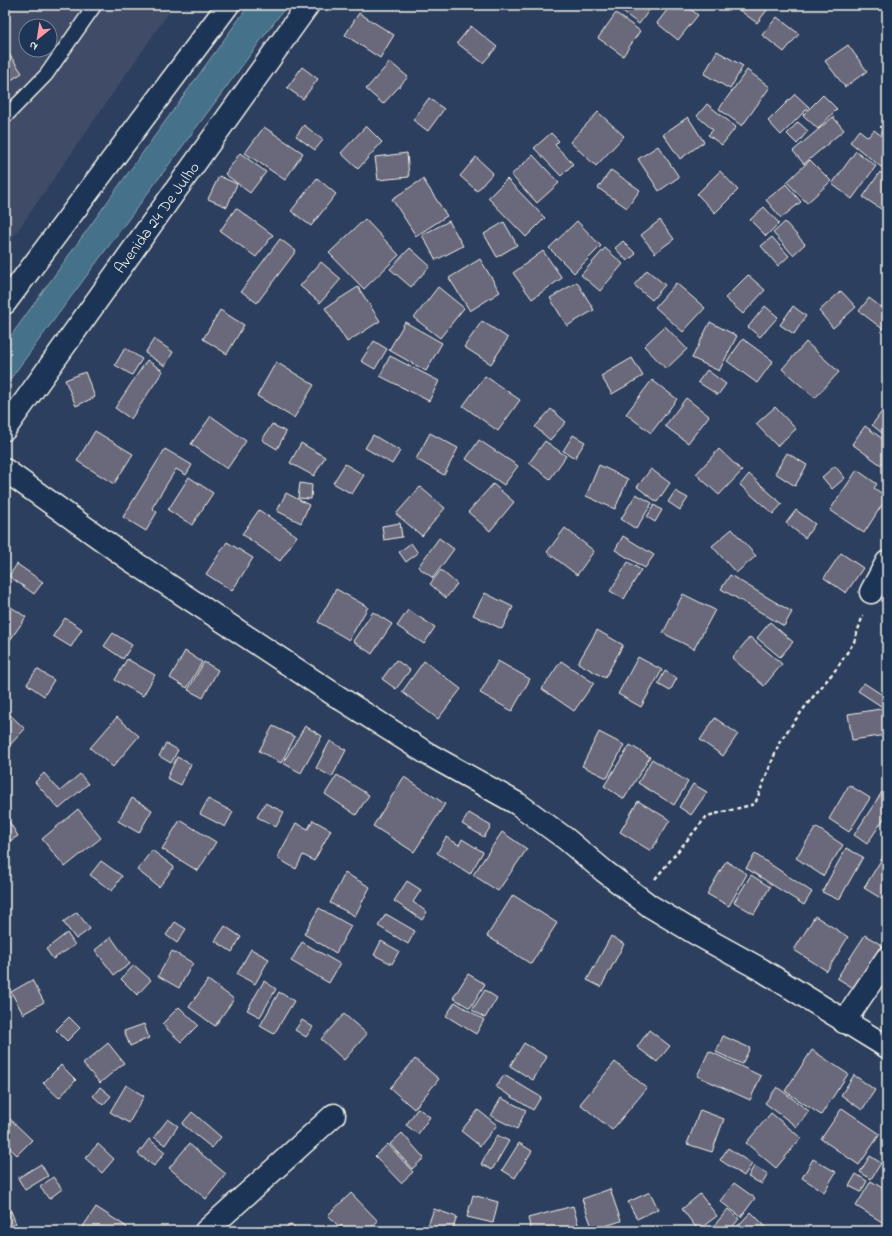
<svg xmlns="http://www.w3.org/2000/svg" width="892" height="1236" viewBox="0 0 892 1236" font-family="'Indie Flower',sans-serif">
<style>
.built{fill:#3f4c67;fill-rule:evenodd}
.water{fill:#45718a;stroke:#8ba4b0}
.building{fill:#6a697b;stroke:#f4f1e8}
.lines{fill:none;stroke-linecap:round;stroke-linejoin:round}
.service-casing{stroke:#f4f1e8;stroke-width:16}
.minor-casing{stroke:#f4f1e8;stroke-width:25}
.tertiary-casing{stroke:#f4f1e8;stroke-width:25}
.path{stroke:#f4f1e8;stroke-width:2.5;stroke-dasharray:4 3;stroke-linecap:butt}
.service{stroke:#1d3557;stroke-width:13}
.minor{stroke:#1d3557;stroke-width:22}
.tertiary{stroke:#1d3557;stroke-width:22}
.labels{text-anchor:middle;stroke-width:3;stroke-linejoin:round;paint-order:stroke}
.street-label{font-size:16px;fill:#f4f1e8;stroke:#1d3557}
</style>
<rect width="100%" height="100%" fill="#2c3f5e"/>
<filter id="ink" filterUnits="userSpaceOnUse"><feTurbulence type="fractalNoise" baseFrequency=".025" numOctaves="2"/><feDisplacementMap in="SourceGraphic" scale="8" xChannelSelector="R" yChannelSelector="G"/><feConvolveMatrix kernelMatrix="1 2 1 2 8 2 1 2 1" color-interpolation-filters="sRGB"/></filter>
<g filter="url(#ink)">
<path class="built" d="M5,5H174L5,249ZM26,26H50V50H26Z"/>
<polygon class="water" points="249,5 287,5 5,386 5,344"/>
<g class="building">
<polygon points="619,5 653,5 639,24 617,8"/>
<polygon points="671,5 685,5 698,15 678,40 657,23"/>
<polygon points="737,5 771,5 757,23 735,7"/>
<polygon points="359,13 394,35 380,58 345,35"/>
<polygon points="616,13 640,31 623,56 598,38"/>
<polygon points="777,17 799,34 784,52 762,35"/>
<polygon points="471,26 497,47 483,63 457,43"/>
<polygon points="848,45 867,71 845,87 825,61"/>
<polygon points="5,48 22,73 5,84"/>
<polygon points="717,51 743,66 730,89 704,74"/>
<polygon points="390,62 408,77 383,104 366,89"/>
<polygon points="302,67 318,79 303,99 287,88"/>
<polygon points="747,70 770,87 742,126 719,109"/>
<polygon points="795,94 809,107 781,135 768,121"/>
<polygon points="823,95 837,109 818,129 803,115"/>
<polygon points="429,98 444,109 428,131 413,120"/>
<polygon points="707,104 736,127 722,145 708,135 713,130 697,116"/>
<polygon points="598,112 624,136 596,166 570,142"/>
<polygon points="688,117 704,142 680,159 663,134"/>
<polygon points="833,117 844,130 804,164 793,151"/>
<polygon points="887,119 887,133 880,127"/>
<polygon points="798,122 808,131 797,144 787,134"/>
<polygon points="304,125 323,140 315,150 296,136"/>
<polygon points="366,126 382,142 358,169 341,153"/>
<polygon points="264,127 303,153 285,180 245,153"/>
<polygon points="859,130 868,137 874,130 887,140 886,171 850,142"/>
<polygon points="551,133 559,141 555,145 573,164 561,176 534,148"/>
<polygon points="658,146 679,177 659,191 638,159"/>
<polygon points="856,151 876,166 852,199 832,184"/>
<polygon points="240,153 266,172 250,193 225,174"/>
<polygon points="407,153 409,177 378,180 375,157"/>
<polygon points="533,155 559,183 537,203 511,175"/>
<polygon points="476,157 493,173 477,191 460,176"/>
<polygon points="810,160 831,181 807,203 787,182"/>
<polygon points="611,170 640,190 627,208 598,188"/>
<polygon points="720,171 738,190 715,213 697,194"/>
<polygon points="880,172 887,177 887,213 863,197"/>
<polygon points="219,176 237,184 227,207 208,199"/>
<polygon points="317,178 336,194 311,226 291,211"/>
<polygon points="423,179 447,216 416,236 392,199"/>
<polygon points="507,179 545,218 526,237 488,198"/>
<polygon points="786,184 801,202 781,218 766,200"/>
<polygon points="764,207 779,223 766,236 750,220"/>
<polygon points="236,208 273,235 256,257 220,231"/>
<polygon points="365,219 399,255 364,289 329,253"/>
<polygon points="660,220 674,239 655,253 641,235"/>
<polygon points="449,221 463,246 436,260 422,235"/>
<polygon points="577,221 601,246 574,273 549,248"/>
<polygon points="504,222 517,245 497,257 484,234"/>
<polygon points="785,222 805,244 793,255 773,233"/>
<polygon points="772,237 789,256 778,266 761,246"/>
<polygon points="280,239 296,251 257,303 241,291"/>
<polygon points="623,241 636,254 627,261 615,248"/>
<polygon points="410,248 430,266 411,287 390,269"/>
<polygon points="605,248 623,264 600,291 581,275"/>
<polygon points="543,251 562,278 532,299 513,273"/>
<polygon points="480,259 500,292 470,311 449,278"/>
<polygon points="321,262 341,279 320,303 300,286"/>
<polygon points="647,270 665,285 652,300 634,285"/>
<polygon points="748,275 765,290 743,314 725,298"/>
<polygon points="577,282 594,310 567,326 550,298"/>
<polygon points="676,283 705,308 683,332 655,307"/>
<polygon points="358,287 380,321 347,342 325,308"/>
<polygon points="438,287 464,308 440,338 414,318"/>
<polygon points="841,291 856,307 833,328 819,311"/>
<polygon points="869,298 881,307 887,300 887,325 884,330 859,311"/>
<polygon points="765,306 778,317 760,337 748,327"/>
<polygon points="793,306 806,316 794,334 780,325"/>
<polygon points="220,310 244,325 227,354 203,339"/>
<polygon points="482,321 508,338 491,364 464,347"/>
<polygon points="405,322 442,343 426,371 389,350"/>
<polygon points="710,322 737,336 719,371 692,358"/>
<polygon points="665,326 687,349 666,369 644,346"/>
<polygon points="154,339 173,352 165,366 145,353"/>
<polygon points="743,339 773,361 757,383 727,361"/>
<polygon points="374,341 387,349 375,369 361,361"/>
<polygon points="806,342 839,372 815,398 782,369"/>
<polygon points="125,348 142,359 132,375 115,365"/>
<polygon points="390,356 439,381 429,401 380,376"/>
<polygon points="632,358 643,376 612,394 601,376"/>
<polygon points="147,360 163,371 131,419 115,408"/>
<polygon points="276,362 314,385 294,418 257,396"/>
<polygon points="707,370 726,384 718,395 698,382"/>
<polygon points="85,372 95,397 76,406 65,380"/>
<polygon points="485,376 520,400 498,431 463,406"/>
<polygon points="652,380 677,399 651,433 626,414"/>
<polygon points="686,398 709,416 688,443 665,426"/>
<polygon points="775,407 796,429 777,446 756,424"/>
<polygon points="551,409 566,422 550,440 535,427"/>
<polygon points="883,410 887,414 887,437 872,425"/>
<polygon points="211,416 246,441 227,469 191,444"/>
<polygon points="272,424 286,432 277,449 262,440"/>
<polygon points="865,426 887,442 887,456 881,465 852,444"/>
<polygon points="95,431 133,454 114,484 77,461"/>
<polygon points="430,433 458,448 444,475 416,459"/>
<polygon points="373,435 400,451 392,464 365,448"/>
<polygon points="573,435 585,442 575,458 563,451"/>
<polygon points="479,440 518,466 504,485 466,459"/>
<polygon points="545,441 566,456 550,479 529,463"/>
<polygon points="301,443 325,457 314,476 290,463"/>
<polygon points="165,449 192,465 186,475 176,469 152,508 157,512 146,531 123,517"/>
<polygon points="719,449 742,471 719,495 696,474"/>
<polygon points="787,453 807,465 795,486 775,473"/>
<polygon points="345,464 364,475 352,494 333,483"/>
<polygon points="599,465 628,479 615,509 586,496"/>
<polygon points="835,466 845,478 832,489 822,477"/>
<polygon points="651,469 670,483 657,502 637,487"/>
<polygon points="857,470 877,484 874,488 887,497 864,533 830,510"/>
<polygon points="749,474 782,504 773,514 740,485"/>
<polygon points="189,477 213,493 192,525 168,510"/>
<polygon points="300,483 312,485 311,499 298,498"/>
<polygon points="493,484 514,502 490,531 468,512"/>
<polygon points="420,487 445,508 422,536 396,514"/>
<polygon points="675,491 688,498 680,510 668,502"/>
<polygon points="286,493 309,505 301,523 277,511"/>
<polygon points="636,494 652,503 636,529 621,519"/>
<polygon points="654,505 662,510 655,522 647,517"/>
<polygon points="259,510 297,536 280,561 242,534"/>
<polygon points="796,510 815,524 805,538 786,523"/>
<polygon points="400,523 402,537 384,540 382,526"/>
<polygon points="565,528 594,551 577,575 547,552"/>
<polygon points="732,529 756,556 736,573 712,546"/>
<polygon points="623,536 654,555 645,568 615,550"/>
<polygon points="439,538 454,549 433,578 418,567"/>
<polygon points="227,542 253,558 232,591 206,574"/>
<polygon points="411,543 418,553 406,562 399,552"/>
<polygon points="841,553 863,568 846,593 824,578"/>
<polygon points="628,562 641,570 624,599 610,591"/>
<polygon points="17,564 43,582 34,594 9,576"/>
<polygon points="441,570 457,584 446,598 430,584"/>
<polygon points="730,575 792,612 784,626 721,589"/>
<polygon points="336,589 368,607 349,640 318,622"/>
<polygon points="485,593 513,607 502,629 473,615"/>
<polygon points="683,594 715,610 694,649 663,633"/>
<polygon points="8,605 26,617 6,646 5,645 5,610"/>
<polygon points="408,610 435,627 424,644 397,626"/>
<polygon points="373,612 392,624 372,654 353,641"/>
<polygon points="65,618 82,629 71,647 53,636"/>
<polygon points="770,622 793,642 780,657 757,638"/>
<polygon points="597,630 623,645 605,678 578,663"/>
<polygon points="113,633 132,645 123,659 104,646"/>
<polygon points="750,637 782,664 764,686 732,658"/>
<polygon points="185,651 202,662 187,688 170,678"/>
<polygon points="638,657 662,670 641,707 618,694"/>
<polygon points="127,659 155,675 143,696 115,680"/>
<polygon points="396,660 410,670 396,689 382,679"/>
<polygon points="424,661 461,689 438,719 402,692"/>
<polygon points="498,661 530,679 512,711 480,693"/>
<polygon points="561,661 594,683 574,711 542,689"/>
<polygon points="204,662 218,670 203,698 188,690"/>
<polygon points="37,669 54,680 44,696 27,684"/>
<polygon points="665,671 677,678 670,691 658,684"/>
<polygon points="864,683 887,698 887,704 884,708 858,691"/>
<polygon points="887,708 887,735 852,740 848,714"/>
<polygon points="5,710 25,729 5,750"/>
<polygon points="117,717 139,736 113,767 90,748"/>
<polygon points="715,718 738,734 723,756 700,740"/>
<polygon points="273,726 295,737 281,763 259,751"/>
<polygon points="305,726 322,736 301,773 283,763"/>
<polygon points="599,732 624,745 607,778 582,766"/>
<polygon points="330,741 346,750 332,777 316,768"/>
<polygon points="166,743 178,750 171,763 159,756"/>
<polygon points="630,745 650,757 624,799 604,786"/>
<polygon points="177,757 191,764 181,785 167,778"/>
<polygon points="652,759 688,782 674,805 638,783"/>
<polygon points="44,773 60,791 80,774 88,784 59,809 35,782"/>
<polygon points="337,775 369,795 356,815 325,794"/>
<polygon points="404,777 445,804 414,852 373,826"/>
<polygon points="693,784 707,792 691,815 679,807"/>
<polygon points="849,785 870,798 849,832 829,819"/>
<polygon points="882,792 887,795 887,814 867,844 854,835"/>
<polygon points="132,798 152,810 139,833 118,821"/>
<polygon points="208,799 233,812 225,827 200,814"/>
<polygon points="638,801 670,820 651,851 620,832"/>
<polygon points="265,803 284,812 276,827 257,817"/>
<polygon points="78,809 101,838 65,867 42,839"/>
<polygon points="469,813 491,826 484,837 462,824"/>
<polygon points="5,815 18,836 5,844"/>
<polygon points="180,820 216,842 198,871 162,849"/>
<polygon points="313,820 331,830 314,861 303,855 296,869 277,858 296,823 308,829"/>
<polygon points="816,827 843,845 823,876 796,858"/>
<polygon points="502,832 527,849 498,891 473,875"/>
<polygon points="446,837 459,845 462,839 483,852 470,874 437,853"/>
<polygon points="846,848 863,857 839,900 822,892"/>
<polygon points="152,850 174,867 159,887 137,870"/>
<polygon points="886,852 887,852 887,902 864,888"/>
<polygon points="755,854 812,892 804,905 746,868"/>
<polygon points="101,861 122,876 112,891 90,875"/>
<polygon points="726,861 747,874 729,906 707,894"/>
<polygon points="345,873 370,887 355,916 330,903"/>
<polygon points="751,875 770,887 754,914 734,902"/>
<polygon points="407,881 421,890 413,902 427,912 422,920 394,901"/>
<polygon points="513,895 557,923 531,964 487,936"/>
<polygon points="319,908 351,926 336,953 304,934"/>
<polygon points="77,912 90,929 76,939 63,922"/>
<polygon points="386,914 415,931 408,944 378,926"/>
<polygon points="815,916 848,937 827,971 794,950"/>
<polygon points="175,922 186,929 177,943 166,935"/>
<polygon points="225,926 241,937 232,952 215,941"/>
<polygon points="67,933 75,945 53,959 46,949"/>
<polygon points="865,935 883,946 855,989 837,978"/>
<polygon points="611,936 624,944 601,987 587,980"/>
<polygon points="111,937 130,964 114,975 95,950"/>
<polygon points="381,941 399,951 392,964 374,955"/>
<polygon points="302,942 340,964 329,983 291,961"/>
<polygon points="251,949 269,959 255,984 237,974"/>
<polygon points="172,951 193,963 179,988 158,976"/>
<polygon points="134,965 151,980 137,995 121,979"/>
<polygon points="468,974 485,984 470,1008 453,998"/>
<polygon points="32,980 44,1002 23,1014 11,992"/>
<polygon points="208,980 234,999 215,1026 189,1007"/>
<polygon points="264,981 276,989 260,1017 247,1010"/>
<polygon points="485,990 497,998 485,1018 472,1010"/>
<polygon points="279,992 294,1001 274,1034 260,1026"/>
<polygon points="455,1002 484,1020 476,1034 446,1016"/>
<polygon points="179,1007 198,1025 181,1042 162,1024"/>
<polygon points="344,1014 367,1034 344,1060 321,1039"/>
<polygon points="69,1017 80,1028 67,1041 56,1030"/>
<polygon points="302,1020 313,1027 306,1037 295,1030"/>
<polygon points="144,1024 149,1038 130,1046 124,1031"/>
<polygon points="649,1030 670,1046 657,1062 637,1047"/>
<polygon points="723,1036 750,1048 742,1064 716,1052"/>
<polygon points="108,1043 124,1063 100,1083 83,1064"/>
<polygon points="524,1043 547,1057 533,1080 510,1066"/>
<polygon points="812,1050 848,1074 821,1115 785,1091"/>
<polygon points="709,1051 761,1076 750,1100 697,1076"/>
<polygon points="415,1059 439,1079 414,1109 390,1088"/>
<polygon points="615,1062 647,1088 612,1130 580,1104"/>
<polygon points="61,1065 76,1080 59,1098 43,1083"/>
<polygon points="504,1075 541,1097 533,1110 496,1087"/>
<polygon points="854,1075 875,1090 862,1110 841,1095"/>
<polygon points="126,1085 144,1096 129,1123 110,1112"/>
<polygon points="100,1087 111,1096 103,1105 93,1096"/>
<polygon points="777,1087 809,1111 797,1127 765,1103"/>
<polygon points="501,1098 526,1110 517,1129 491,1116"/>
<polygon points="418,1108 430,1117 418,1134 406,1125"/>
<polygon points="842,1108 880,1134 859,1165 821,1139"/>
<polygon points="478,1110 497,1125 480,1146 461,1131"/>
<polygon points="700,1110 724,1119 712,1152 687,1144"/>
<polygon points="192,1112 221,1137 212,1148 182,1124"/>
<polygon points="771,1113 801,1138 776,1168 746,1143"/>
<polygon points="9,1118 32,1140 17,1155 5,1144 5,1122"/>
<polygon points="168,1119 178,1126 165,1145 154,1137"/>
<polygon points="402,1133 424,1158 412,1169 390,1144"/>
<polygon points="497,1135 509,1141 492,1170 481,1164"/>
<polygon points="149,1139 165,1152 154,1166 138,1154"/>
<polygon points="519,1143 532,1151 515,1178 502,1170"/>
<polygon points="98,1144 114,1159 102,1173 85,1158"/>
<polygon points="189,1144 226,1174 206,1199 169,1168"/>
<polygon points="388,1144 413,1172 401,1183 375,1156"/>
<polygon points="728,1148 752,1164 744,1176 720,1160"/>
<polygon points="870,1156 881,1163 871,1179 860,1172"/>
<polygon points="813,1159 836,1172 824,1192 802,1178"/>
<polygon points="41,1164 48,1176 25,1190 18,1178"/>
<polygon points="754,1166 768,1174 762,1184 748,1177"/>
<polygon points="856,1174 867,1181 861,1192 849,1186"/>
<polygon points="53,1177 62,1189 49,1199 40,1187"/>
<polygon points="871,1181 887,1191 887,1225 856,1206"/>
<polygon points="734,1183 755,1198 741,1217 720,1201"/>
<polygon points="610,1189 621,1221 593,1230 582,1199"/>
<polygon points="650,1192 658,1209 637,1219 628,1202"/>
<polygon points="351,1193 378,1221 368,1231 343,1231 328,1215"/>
<polygon points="700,1194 717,1216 698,1230 682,1209"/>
<polygon points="473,1195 498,1202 493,1223 467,1217"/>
<polygon points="573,1206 580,1231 531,1231 528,1218"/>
<polygon points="96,1207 127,1227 124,1231 87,1231 82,1228"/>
<polygon points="434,1209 457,1217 452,1231 426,1231"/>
<polygon points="728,1209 739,1219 729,1231 718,1231 713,1227"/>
<polygon points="11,1211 16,1224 5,1228 5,1213"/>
<polygon points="751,1212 770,1231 733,1231"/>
<polygon points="292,1224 297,1231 282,1231"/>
</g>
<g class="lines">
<g class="service-casing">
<polyline id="service" points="5,117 46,75 95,5"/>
</g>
<g class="minor-casing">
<g id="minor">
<polyline points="871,592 887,562"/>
<polyline points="844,1022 887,958"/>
<polyline points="206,1231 334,1115"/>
</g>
</g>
<g class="tertiary-casing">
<g id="tertiary">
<polyline points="5,303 228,5"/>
<polyline points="5,429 308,5"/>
<polyline points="5,470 129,559 332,693 428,754 518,804 566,839 604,871 650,906 695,933 762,970 887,1047"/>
</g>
</g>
<polyline class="path" points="655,879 707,816 755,804 780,741 808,703 837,668 854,642 863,615"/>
<use href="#service" class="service"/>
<use href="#minor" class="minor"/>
<use href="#tertiary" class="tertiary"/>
</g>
</g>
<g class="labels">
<g class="street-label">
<text transform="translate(156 217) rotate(-54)" y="6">Avenida 24 De Julho</text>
</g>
</g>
<rect width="892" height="1236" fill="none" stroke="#1d3557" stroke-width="20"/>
<rect x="10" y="10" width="872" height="1216" fill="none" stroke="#f4f1e8" stroke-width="1.5" filter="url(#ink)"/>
<g transform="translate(38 38) rotate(210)"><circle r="19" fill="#1d3557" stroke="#738091"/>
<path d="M0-3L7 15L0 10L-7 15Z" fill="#ff9aa2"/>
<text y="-6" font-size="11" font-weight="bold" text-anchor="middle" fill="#f4f1e8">N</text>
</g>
</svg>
